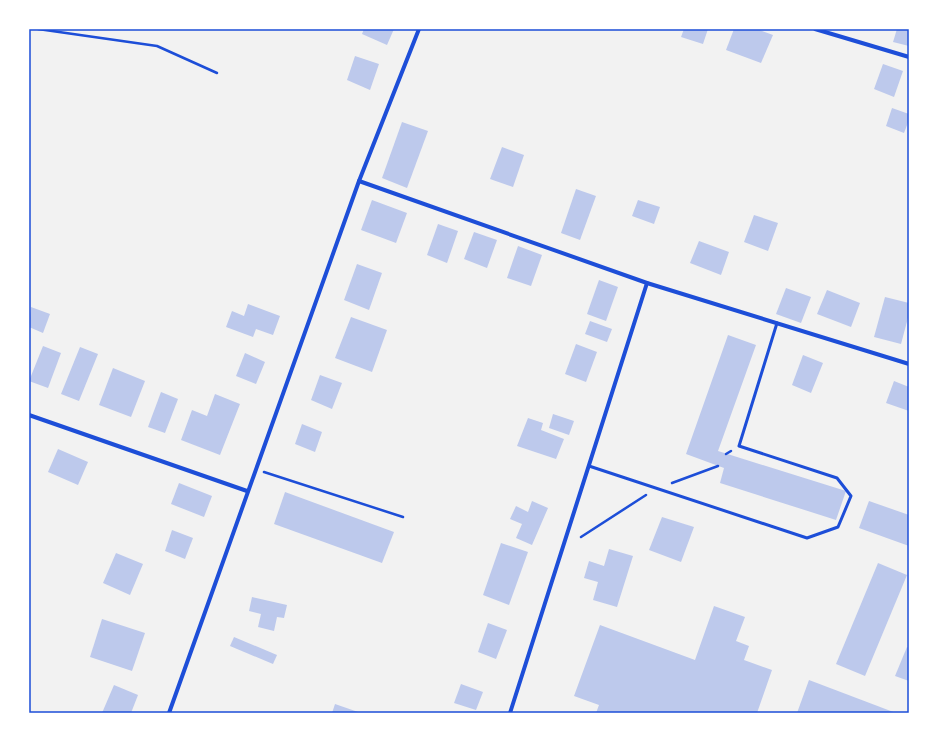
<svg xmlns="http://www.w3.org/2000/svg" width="938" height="742" viewBox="0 0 938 742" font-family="'Source Serif 4',serif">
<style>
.building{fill:#bdc9ec}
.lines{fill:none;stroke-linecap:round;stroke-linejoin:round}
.path{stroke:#1d4ed8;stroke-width:2.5}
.service{stroke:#1d4ed8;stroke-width:3}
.minor{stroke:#1d4ed8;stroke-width:4}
.neatline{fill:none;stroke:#1d4ed8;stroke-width:1.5}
</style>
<rect width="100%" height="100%" fill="#f2f2f2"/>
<g class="building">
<polygon points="364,29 394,29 387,45 362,34"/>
<polygon points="684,29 708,29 703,44 681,37"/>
<polygon points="734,29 757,29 773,35 761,63 726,50"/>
<polygon points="897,29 909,29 909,46 893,42"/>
<polygon points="355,56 379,64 370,90 347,80"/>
<polygon points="883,64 903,71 894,97 874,89"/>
<polygon points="892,108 909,114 909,120 904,133 886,126"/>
<polygon points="402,122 428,131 407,188 382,178"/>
<polygon points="502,147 524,155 513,187 490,179"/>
<polygon points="576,189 596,196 580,240 561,233"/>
<polygon points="372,200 407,213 396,243 361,230"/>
<polygon points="638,200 660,207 654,224 632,216"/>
<polygon points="754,215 778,223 768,251 744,242"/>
<polygon points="438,224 458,231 447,263 427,255"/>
<polygon points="474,232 497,240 487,268 464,259"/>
<polygon points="699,241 729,252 721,275 690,263"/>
<polygon points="518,246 542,255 531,286 507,278"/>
<polygon points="357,264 382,273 369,310 344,300"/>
<polygon points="599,280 618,287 606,321 587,314"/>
<polygon points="786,288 811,297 801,323 776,314"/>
<polygon points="827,290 860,303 851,327 817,314"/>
<polygon points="885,297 909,303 909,314 901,344 874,337"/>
<polygon points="248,304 280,316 273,335 256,329 253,337 226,327 232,311 244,316"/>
<polygon points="31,307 50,314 43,333 29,327"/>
<polygon points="351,317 387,330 372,372 335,358"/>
<polygon points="590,321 612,329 607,342 585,334"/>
<polygon points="728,335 756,345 718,451 846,491 836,520 720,483 724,468 686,454"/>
<polygon points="576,344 597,352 586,382 565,374"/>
<polygon points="43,346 61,353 48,388 29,381"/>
<polygon points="80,347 98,354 79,401 61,394"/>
<polygon points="245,353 265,362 256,384 236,376"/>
<polygon points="803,355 823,363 811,393 792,385"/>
<polygon points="113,368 145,381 131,417 99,405"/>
<polygon points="320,375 342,383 332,409 311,400"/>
<polygon points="894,381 909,387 909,411 886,403"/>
<polygon points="161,392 178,399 165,433 148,427"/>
<polygon points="215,394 240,404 220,455 181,440 192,410 207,416"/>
<polygon points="553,414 574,421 569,435 549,428"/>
<polygon points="528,418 543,423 541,430 564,439 556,459 517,446"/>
<polygon points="302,424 322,432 315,452 295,444"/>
<polygon points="58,449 88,462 78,485 48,472"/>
<polygon points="179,483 212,496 204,517 171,504"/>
<polygon points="285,492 394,532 382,563 274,524"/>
<polygon points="532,501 548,508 532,545 516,538 522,524 510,519 516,506 528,512"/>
<polygon points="869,501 909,515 909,546 859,528"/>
<polygon points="662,517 694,527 681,562 649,550"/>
<polygon points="172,530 193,538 185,559 165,551"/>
<polygon points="501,543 528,552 509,605 483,595"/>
<polygon points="609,549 633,556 617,607 593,600 598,582 584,578 589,561 604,566"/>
<polygon points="116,553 143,564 130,595 103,583"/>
<polygon points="878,563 907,575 865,676 836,664"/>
<polygon points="252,597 287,605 284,618 277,617 274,631 258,627 261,614 249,611"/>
<polygon points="714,606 745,617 736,641 749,646 744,660 772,670 757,713 596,713 599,705 574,696 600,625 695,660"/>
<polygon points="102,619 145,633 132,671 90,657"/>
<polygon points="488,623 507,630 496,659 478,652"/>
<polygon points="234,637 277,655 273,664 230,646"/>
<polygon points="907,647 909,648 909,681 895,676"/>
<polygon points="809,680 896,713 797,713"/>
<polygon points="461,684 483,692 476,710 454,703"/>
<polygon points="114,685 138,695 131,713 102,713"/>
<polygon points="335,704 361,713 332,713"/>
</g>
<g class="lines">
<g class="path">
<polyline points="38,29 157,46 217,73"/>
<polyline points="726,454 731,451"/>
<polyline points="264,472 403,517"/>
<polyline points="672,483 718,466"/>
<polyline points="581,537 646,495"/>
</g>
<polyline class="service" points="589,466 807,538 838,527 851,496 837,478 739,446 777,323"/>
<g class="minor">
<polyline points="815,29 909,57"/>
<polyline points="359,181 647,283 909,364"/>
<polyline points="29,415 247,491"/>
<polyline points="169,713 359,181 419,29"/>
<polyline points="510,713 647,283"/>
</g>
</g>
<rect width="938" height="742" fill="none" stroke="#ffffff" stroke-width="60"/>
<rect x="30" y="30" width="878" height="682" class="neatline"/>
</svg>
